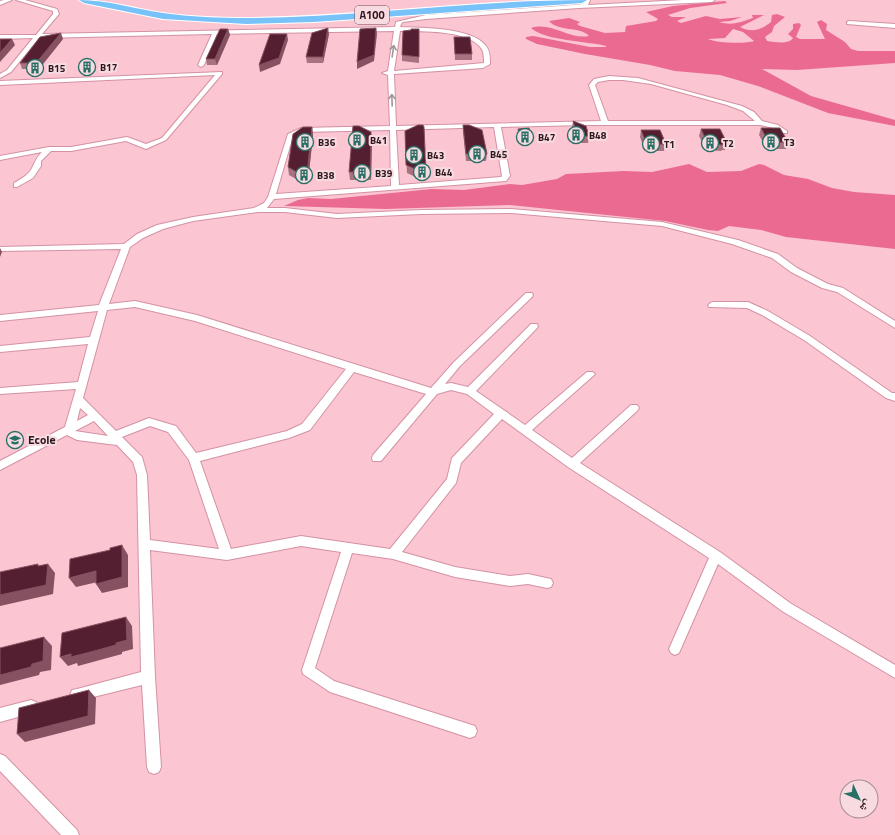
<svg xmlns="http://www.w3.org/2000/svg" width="895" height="835" viewBox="0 0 895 835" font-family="'Titillium Web','Noto Naskh Arabic',sans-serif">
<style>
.forest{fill:#eb6a92;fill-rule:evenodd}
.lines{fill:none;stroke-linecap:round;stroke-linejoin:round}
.minor-casing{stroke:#d392a3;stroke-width:2}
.motorway-casing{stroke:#fff;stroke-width:2}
.minor{fill:#fff;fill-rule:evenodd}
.motorway{fill:#78c2fa;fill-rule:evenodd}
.wall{fill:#a87281}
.shaded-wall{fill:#865161}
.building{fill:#541f30;stroke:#865161}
.oneway{stroke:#a19699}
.labels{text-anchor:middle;stroke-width:4;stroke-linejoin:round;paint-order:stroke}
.far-poi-label{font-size:10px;font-weight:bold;fill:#2e161d;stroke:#f7dbe1;text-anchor:start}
.shield{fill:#f7dbe1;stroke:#6a5158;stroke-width:1}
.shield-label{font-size:11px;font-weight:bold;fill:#2e161d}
.poi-label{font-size:12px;font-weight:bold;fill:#2e161d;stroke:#f7dbe1;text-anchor:start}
</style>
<rect width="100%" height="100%" fill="#fcc5d2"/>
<g class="forest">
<path d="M725,1L727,3L690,8L668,15L672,17H686L677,21L681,23L706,16L720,19L742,17L730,21L719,22C732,26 741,22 753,18L752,15H764L740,27C752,33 761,30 771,22L772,15L777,14L785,17L774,26L772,32L765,37L767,41C775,42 788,45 793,38L788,34L793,29V24L799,23L801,25L796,37L800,39H825L817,22L821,20L827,24L826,30L845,42L851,49L858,51H895V63L797,70L762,69L811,96L895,120V126L828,113L758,86L720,75L675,71L650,65L585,54L537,44L526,39V37L533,36L590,47H606V46C587,41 545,41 531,28C551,21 569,40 589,36C580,26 558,32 549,21L569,18L580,22L577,24L580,26L605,33L625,32L626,26L656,21L658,19L646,12L673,6ZM733,29L743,32L754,41C746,44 715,43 708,39L725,38Z"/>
<polygon points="689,164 707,172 741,171 759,164 764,165 784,175 808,179 832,188 854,192 895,195 895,249 786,237 761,230 729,226 718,231 708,230 665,221 510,205 386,209 284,206 298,200 308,198 331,199 432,189 464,190 510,184 522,185 557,179 566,174 624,171 652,172"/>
</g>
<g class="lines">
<g class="minor-casing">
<g id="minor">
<polygon points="4,0 12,0 0,5 0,1"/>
<path d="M16,0H25L57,9L59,14L42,34L395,27L396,22L426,15L574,5L583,4L584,0H590L588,5L683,0H715L712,2L579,8L426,19L403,22L401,24L400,27C422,28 472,27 486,46C490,51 490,58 490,64L483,68L394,74L396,126L601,121L589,85L594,79L609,76L638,78L742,106L754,112L762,121L778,125L787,131V133H783L774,128L760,125H587L501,127L510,176L506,181L274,199L267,208H285L337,214L421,210L511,209L662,222L738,240L778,254L797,268L828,284L843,288L895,321V328L837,292L822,288L791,272L772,258L732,244L662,226L511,213L421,214L337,218L285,212H258L193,221L163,229L143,238L130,247L109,304L135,301L197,315L431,388L454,362L526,293H532L533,295L532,297L460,366L445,384L451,383L468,387L531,324H537L538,326L537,328L476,391L525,425L587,372H593L595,374L593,376L532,430L572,458L631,405H637L639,408L637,411L580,463L720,552L790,603L895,665V678L782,611L718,564L679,653L675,655L671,653L669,649L709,558L568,467L502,419L461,463L456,483L402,552L455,567L510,576L528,574L551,579L553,583L551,587L547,588L528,584L510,586L455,577L393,559L352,553L315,668L334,681L475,726L477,731L475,736L470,738L330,692L303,674L302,670L341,552L301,546L227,560L150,550L155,677L161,767L159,772L154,774L149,772L147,767L142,685L77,701L72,700L70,695L72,690L77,689L141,672L137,475L133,462L117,445L77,440L67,435L0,470V461L65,427L76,389L0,394V388L78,382L88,344L0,352V346L90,337L98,311L0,321V315L99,305L121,249L0,251V247L124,244L137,234L157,225L193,217L254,208L264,203L268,197L288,134L301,128L390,126L388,75L382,73L388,71L394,31L217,34L204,65L201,67L198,65L212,34L39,38L11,72L0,78V74L7,70L33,38L0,39V35H36L53,14V11ZM400,31C420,31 469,30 481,48C484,52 484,58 484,63L394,71ZM609,80H623L651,84L727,105L743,111L755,121H608L595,85L598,82ZM494,127L502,176L501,177L399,185L396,130ZM390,130L391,186L276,194L293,136L302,132ZM135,307L195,321L346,369L302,424L287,431L196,453L176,426L149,418L116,431L83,398L107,310ZM354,372L426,394L373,455L372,458L373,461H381L437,394L451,390L467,394L494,414L452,458L447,479L390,549L301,536L231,549L200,461L289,438L310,430ZM80,408L88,415L77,421ZM94,421L108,436L75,431ZM150,426L168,432L189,460L219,549L150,540L147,475L142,457L122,437Z"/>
<polygon points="849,21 895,24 895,28 847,24 847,22"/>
<path d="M222,72V74L166,140L146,149L126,141L71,151H51L41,161V166L33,178L17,187H14V183C21,179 30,174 33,166C36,160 37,157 42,152L0,160V156L49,147H71L127,137L146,144L162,138L215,75L0,85V81Z"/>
<polygon points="712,302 748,302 768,311 810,336 892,393 895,393 895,401 886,398 804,340 762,315 747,308 709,307 708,305"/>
<polygon points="31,700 36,702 38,707 36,712 0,722 0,708"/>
<polygon points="0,754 5,756 77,830 79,835 61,835 0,771"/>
</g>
</g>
<g class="motorway-casing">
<path id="motorway" d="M79,0C108,0 135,9 163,13C190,17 220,18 248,18C361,17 473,0 587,0L582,3L314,22L246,24L163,19L84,3Z"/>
</g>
<use href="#minor" class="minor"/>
<use href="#motorway" class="motorway"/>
</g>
<g class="wall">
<polygon points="228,29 230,35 217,65 207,65 206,59"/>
<polygon points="411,30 419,35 419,63 402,61 402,55"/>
<polygon points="329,34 323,63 307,63 306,57"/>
<polygon points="454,37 472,54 472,60 455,60"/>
<polygon points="63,39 39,69 22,69 20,63"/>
<polygon points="573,121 589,136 588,143 578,143 572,128"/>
<polygon points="463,125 487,154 486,161 466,161 463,132"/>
<polygon points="312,127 313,135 308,182 301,182 289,175 288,167"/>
<polygon points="761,128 788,142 786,149 767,149 759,135"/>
<polygon points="518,129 531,138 531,144 520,145 518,135"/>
<polygon points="701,129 727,143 725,150 722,150 721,151 706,150 699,136"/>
<polygon points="641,130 666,144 664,151 645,151 640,137"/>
<polygon points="405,131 426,171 426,179 420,179 407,173"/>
<polygon points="372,140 371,180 350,180 349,172"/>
</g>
<g class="shaded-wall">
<polygon points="328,28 329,34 323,63 323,57"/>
<polygon points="376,28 377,34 374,61 357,69 357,62"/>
<polygon points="228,29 230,35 217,65 215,59"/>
<polygon points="61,33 63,39 39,69 36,63"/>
<polygon points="287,34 288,40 280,64 260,72 259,65"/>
<polygon points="12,39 15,45 0,62 0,53"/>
<polygon points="312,127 313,135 308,182 307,174"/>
<polygon points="371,132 372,140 371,180 370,172"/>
<polygon points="0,248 2,252 0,257"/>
<polygon points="122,545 128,555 128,587 102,593 96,584"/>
<polygon points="48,564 55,573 53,594 0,606 0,595"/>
<polygon points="96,571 102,581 76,587 69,578"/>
<polygon points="126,617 132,626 133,649 122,652 122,654 78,666 77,663 68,666 60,657 116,643"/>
<polygon points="44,637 52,646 51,670 40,672 39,675 0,685 0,675"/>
<polygon points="89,690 96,698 95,724 25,742 17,734"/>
</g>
<g class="building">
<polygon points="328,28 323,57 306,57 312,33"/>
<polygon points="376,28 374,55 357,62 360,29"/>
<polygon points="220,29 228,29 215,59 206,59"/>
<polygon points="411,29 419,29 419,57 402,55 403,31 411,30"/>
<polygon points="61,33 36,63 20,63 40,37"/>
<polygon points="270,34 287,34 279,58 259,65"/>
<polygon points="454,37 470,37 472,54 455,54"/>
<polygon points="0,39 12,39 0,53"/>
<polygon points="573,121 586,126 589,136 578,137"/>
<polygon points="418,125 423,125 424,127 426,171 420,171 406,165 405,131"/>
<polygon points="463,125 469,125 482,130 487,154 466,154"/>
<polygon points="353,126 359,126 371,132 370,172 349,172"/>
<polygon points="303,127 312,127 307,174 300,174 288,167 293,134"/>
<polygon points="529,128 531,138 520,138 518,129"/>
<polygon points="761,128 780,128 788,142 769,143"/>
<polygon points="701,129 720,129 727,143 723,143 723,145 708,144"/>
<polygon points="641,130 660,130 666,144 647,145"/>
<polygon points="122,545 122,577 96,584 96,571 69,578 70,559 110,550 110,548"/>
<polygon points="38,564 38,566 48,564 46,585 0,595 0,572"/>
<polygon points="126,617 127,640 116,643 116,645 98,650 71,657 71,654 60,657 62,633"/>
<polygon points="44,637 43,661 32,664 31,667 0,675 0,648"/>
<polygon points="89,690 88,716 17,734 19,708"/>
</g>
<defs><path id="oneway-shaft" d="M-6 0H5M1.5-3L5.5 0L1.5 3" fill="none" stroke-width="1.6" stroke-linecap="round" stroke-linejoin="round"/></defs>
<g class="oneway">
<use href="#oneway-shaft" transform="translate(393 51) rotate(-82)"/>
<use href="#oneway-shaft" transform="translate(392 100) rotate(-92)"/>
</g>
<defs>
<g id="building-ring" transform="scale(0.9)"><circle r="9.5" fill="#f7dbe1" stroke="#286f65" stroke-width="1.5"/><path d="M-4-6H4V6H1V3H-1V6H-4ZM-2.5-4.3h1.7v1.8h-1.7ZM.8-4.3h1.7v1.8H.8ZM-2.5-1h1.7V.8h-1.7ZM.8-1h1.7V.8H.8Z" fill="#286f65"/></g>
<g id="school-ring" transform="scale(0.9)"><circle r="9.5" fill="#f7dbe1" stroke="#286f65" stroke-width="1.5"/><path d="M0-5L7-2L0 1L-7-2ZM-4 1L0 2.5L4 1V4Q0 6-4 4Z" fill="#286f65"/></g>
</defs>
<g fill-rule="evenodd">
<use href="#building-ring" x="87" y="67"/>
<use href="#building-ring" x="35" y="68"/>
<use href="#building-ring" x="576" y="135"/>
<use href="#building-ring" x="525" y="137"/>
<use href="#building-ring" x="357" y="140"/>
<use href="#building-ring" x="305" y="142"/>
<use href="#building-ring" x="771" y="142"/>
<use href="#building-ring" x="710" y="143"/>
<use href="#building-ring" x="651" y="144"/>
<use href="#building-ring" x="477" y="154"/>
<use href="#building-ring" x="414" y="155"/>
<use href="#building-ring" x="422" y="172"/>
<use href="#building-ring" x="362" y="173"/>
<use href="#building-ring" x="304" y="175"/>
<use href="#school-ring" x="15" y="440"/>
</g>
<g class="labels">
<g class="far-poi-label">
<text x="100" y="71">B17</text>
<text x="48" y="72">B15</text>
<text x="589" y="139">B48</text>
<text x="538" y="141">B47</text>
<text x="370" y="144">B41</text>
<text x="318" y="146">B36</text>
<text x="784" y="146">T3</text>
<text x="723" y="147">T2</text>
<text x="664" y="148">T1</text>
<text x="490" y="158">B45</text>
<text x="427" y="159">B43</text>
<text x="435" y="176">B44</text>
<text x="375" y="177">B39</text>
<text x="317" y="179">B38</text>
</g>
<rect class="shield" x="355" y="6" width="34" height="18" rx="3"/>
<g class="shield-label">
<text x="372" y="19">A100</text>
</g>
<g class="poi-label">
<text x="28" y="444">Ecole</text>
</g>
</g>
<g transform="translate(859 799) rotate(134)"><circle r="19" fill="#f7dbe1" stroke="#a78c93"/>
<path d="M0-3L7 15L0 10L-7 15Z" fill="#286f65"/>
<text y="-6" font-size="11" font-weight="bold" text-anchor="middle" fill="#2e161d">ش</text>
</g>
</svg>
